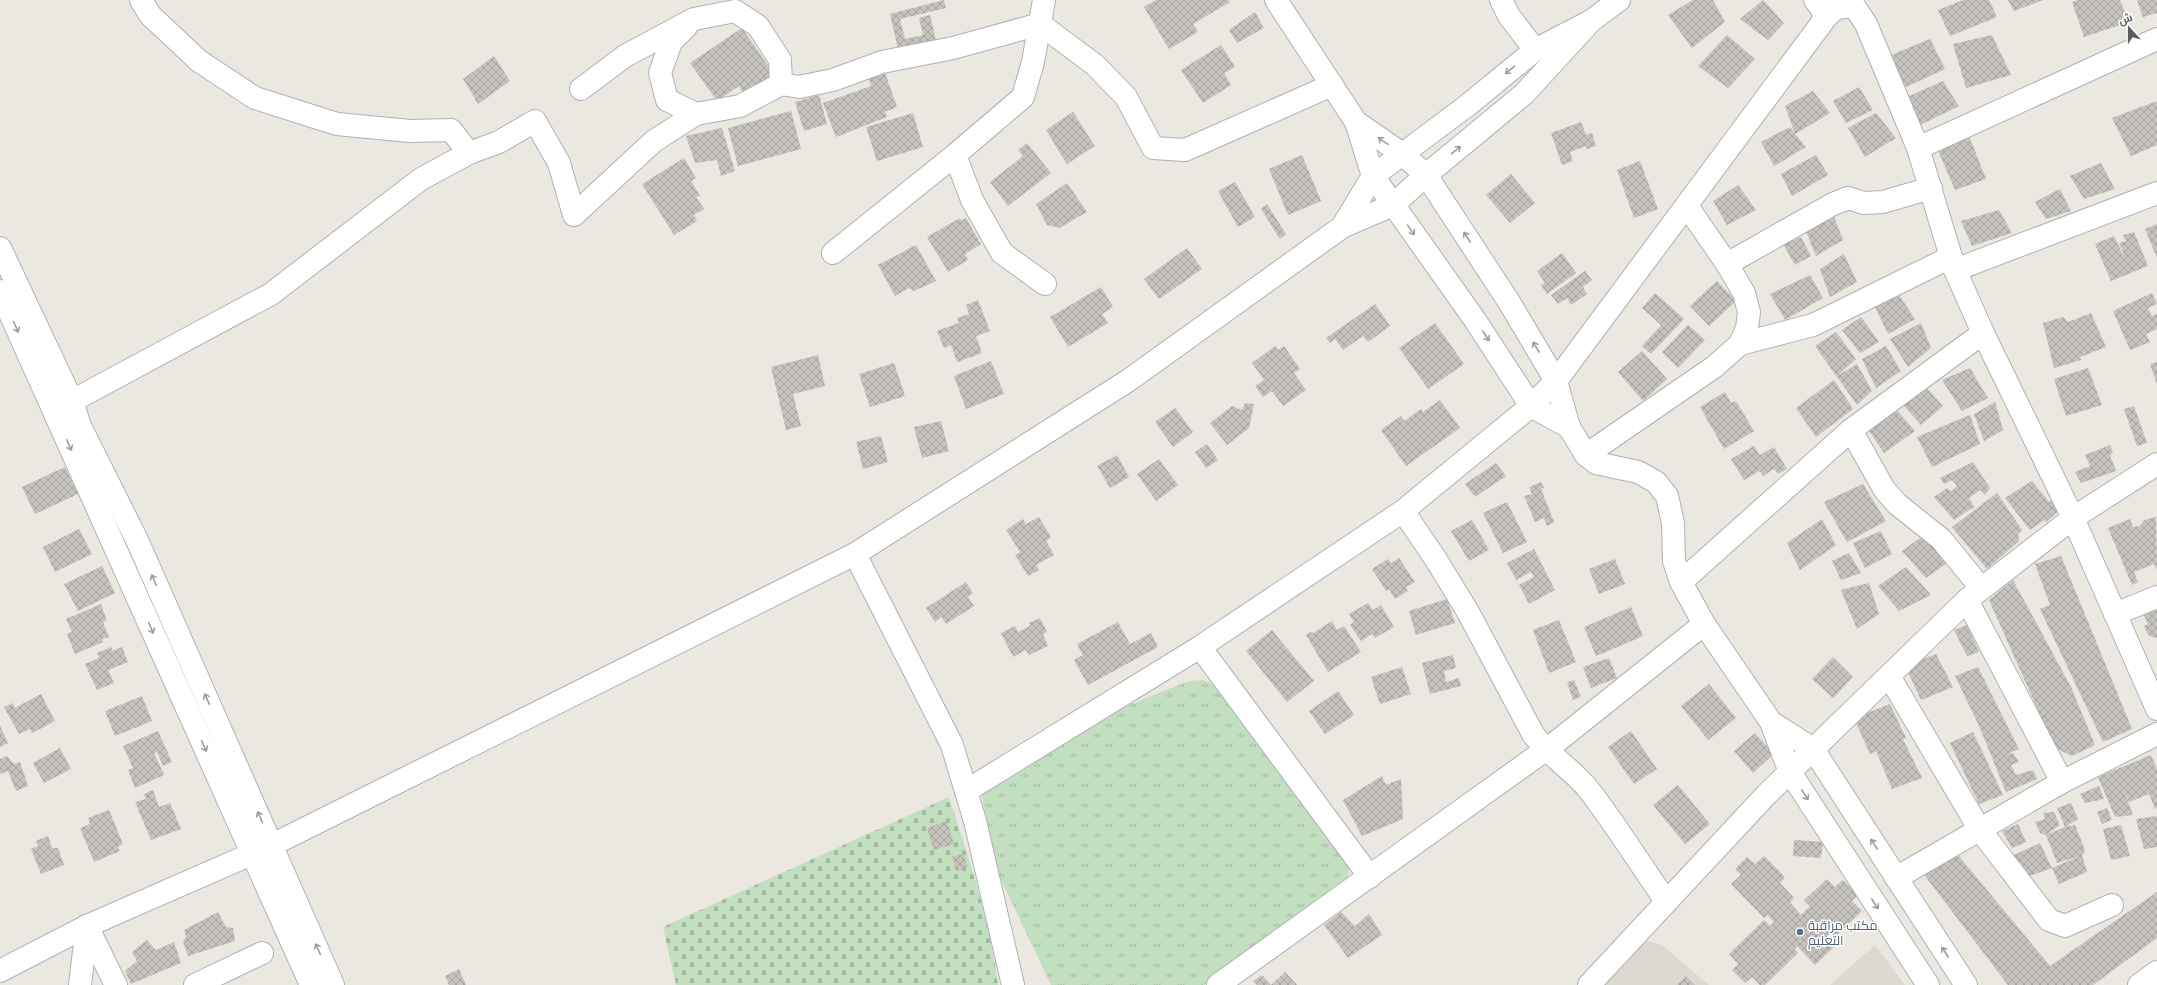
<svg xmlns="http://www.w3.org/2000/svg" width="2157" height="985" viewBox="0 0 2157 985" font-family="Roboto,Cairo,sans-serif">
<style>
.education{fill:#ddd9d2}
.grass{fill:url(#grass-tufts)}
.cemetery{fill:url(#cemetery-stones)}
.building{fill:url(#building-cross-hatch)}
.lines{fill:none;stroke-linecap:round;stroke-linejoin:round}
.minor-casing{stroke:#aeb1b5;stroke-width:24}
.minor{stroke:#fff;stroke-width:22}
.oneway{stroke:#9b9da0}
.service-dot{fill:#5c6f8a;stroke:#fff;stroke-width:1.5}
.labels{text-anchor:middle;stroke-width:3;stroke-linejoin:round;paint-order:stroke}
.service-label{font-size:13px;fill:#4e5e75;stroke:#fff;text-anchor:start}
</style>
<defs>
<pattern id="grass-tufts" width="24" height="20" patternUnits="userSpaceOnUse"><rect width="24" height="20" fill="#c2dfc0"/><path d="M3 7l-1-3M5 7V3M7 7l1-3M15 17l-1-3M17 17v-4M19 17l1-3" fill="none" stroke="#a1b89f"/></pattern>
<pattern id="cemetery-stones" width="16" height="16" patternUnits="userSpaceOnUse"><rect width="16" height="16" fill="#c2dfc0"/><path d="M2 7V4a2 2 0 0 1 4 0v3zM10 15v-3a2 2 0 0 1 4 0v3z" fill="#a1b89f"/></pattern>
<pattern id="building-cross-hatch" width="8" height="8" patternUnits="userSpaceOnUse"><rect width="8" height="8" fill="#c6c2be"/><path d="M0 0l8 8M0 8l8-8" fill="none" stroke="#a4a19e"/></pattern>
</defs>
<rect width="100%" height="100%" fill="#eae8e1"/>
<g class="education">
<polygon points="1643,940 1662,945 1709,985 1600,985"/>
<polygon points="1875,945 1905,985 1830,985"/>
</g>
<polygon class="grass" points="1203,680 1223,689 1347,857 1349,870 1347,882 1204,985 1051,985 993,863 981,789 1109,713 1189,681"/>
<path class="cemetery" d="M949,797C969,859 990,920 998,985H676L663,927Z"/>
<g class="building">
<polygon points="944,0 946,8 900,19 905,39 923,35 919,18 930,15 936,40 898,49 890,14"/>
<polygon points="1156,0 1228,0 1230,2 1193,24 1198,32 1169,49 1144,7"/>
<polygon points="1693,0 1713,0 1725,22 1692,48 1668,15"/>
<polygon points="1763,0 1784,23 1768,40 1740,19"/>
<polygon points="1963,0 1989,0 1997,17 1950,36 1938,10"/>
<polygon points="2008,0 2043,0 2014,11"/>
<polygon points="2078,0 2120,0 2129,22 2084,37 2072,2"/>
<polygon points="2137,0 2157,0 2157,13 2143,17"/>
<polygon points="1255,12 1264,28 1237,43 1229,30"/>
<polygon points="742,28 774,74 745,95 739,86 717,101 690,63"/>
<polygon points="1727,35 1755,59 1728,88 1698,66"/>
<polygon points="1992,35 2011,75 1966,88 1953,44"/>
<polygon points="1930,39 1945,69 1906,87 1889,56"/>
<polygon points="1221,45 1235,67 1224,73 1231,85 1203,103 1181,70"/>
<polygon points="494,56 510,81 478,104 463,79"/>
<polygon points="885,73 897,107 885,112 887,117 836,137 823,103 871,86 869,79"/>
<polygon points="1943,81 1959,106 1920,125 1907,97"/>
<polygon points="1859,87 1873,110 1846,123 1833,101"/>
<polygon points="1813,91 1830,113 1795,134 1806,147 1774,166 1761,142 1790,127 1795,134 1785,106"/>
<polygon points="819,95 827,124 804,131 795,102"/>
<polygon points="2157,101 2157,145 2131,156 2112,118"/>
<polygon points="791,111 801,149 738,166 728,128"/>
<polygon points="1073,112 1095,146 1067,164 1046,130"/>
<polygon points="913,113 923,147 877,161 866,127"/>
<polygon points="1876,113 1896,138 1865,157 1848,128"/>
<polygon points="1581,122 1586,135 1592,133 1596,146 1587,149 1586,146 1570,152 1573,161 1562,165 1551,133"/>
<polygon points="722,128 735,171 721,176 717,160 695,163 686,136"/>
<polygon points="1969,136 1986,179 1955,190 1937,148"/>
<polygon points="1027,143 1051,173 1008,206 990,182 1023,156 1018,150"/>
<polygon points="1302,155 1321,201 1288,215 1269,169"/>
<polygon points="1816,155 1828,175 1792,196 1781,174"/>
<polygon points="684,158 696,178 691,181 700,196 696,197 704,209 694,215 697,221 674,235 642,184"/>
<polygon points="1640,161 1658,209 1634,218 1617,170"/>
<polygon points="2101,163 2115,189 2084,199 2070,176"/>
<polygon points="1511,174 1535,203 1510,223 1486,195"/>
<polygon points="1235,182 1255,217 1238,227 1218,191"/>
<polygon points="1067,183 1087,212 1059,228 1047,225 1036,204"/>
<polygon points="1738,185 1756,210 1727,225 1713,201"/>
<polygon points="2060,189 2071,211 2046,219 2035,202"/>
<polygon points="1267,204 1286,234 1280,239 1261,209"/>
<polygon points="1999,210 2012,233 1972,246 1961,221"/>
<polygon points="1833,214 1843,240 1816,256 1805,229"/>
<polygon points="960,218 961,221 966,218 981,244 965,254 968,260 948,272 927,237"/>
<polygon points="2157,224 2157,258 2145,229"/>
<polygon points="2134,232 2148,266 2111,281 2095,244 2114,236 2123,255 2124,254 2119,243 2126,241 2123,235"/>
<polygon points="1801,237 1811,256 1795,265 1783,244"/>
<polygon points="916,245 936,281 914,291 909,288 895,296 878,265"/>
<polygon points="1187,248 1202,269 1159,299 1144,279"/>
<polygon points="1562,253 1576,273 1547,294 1541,285 1545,283 1537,271"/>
<polygon points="1844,254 1857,282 1830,297 1820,269"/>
<polygon points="1585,271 1592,280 1583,287 1587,294 1571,305 1567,298 1558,304 1551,295"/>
<polygon points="1810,275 1823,298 1785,320 1770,294"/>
<polygon points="1717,281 1736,301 1709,326 1690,306"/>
<polygon points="1101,287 1113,307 1102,314 1108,323 1068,347 1050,317"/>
<polygon points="1655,293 1684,319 1651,354 1642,346 1661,325 1642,308"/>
<polygon points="2152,293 2157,304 2148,308 2152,316 2157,314 2157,329 2146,334 2150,342 2130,350 2113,311"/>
<polygon points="1899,295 1915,319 1888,334 1875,307"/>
<polygon points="978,300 990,331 976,336 982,353 957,362 951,345 944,348 937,331 959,323 957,318 969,314 966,305"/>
<polygon points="1375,304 1390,326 1368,342 1363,336 1343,350 1335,339 1330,343 1326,338"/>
<polygon points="2091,313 2106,347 2080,357 2081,360 2054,368 2043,323 2063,317 2068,322"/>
<polygon points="1861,317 1879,342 1860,353 1842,330"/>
<polygon points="1435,323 1464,364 1428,389 1399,348"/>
<polygon points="1921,323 1931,348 1908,367 1890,339"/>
<polygon points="1688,325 1705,340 1678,368 1662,352"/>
<polygon points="1836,332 1856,359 1837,376 1857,364 1872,391 1857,405 1815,346"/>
<polygon points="1275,346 1278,350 1284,346 1300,369 1294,373 1306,390 1283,406 1272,391 1263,397 1255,386 1264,380 1252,363"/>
<polygon points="1886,346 1901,371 1876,388 1862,359"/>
<polygon points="1642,351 1667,379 1643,401 1618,372"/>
<polygon points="818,355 825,386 793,394 801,426 786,430 771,367"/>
<polygon points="991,361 1004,394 966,409 954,376"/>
<polygon points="2157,362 2157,384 2150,364"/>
<polygon points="894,363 905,396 870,407 859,374"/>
<polygon points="1970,368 1988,398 1962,411 1942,380"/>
<polygon points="2088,368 2102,405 2066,416 2054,379"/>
<polygon points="1834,380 1853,409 1816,437 1796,408"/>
<polygon points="1924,385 1943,406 1921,425 1900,401"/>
<polygon points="1725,392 1731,403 1736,401 1754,431 1724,449 1700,407"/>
<polygon points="1440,400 1460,428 1406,466 1381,430 1401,416 1404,421 1421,409 1423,412"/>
<polygon points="1995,402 2003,430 1984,441 1974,414"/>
<polygon points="1245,403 1254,404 1249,428 1227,445 1210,423 1232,406 1242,410"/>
<polygon points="2134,406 2147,443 2137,446 2124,409"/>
<polygon points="1894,407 1915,431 1884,453 1866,426"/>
<polygon points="1175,408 1193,432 1173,447 1155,422"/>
<polygon points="1970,415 1980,444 1932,467 1917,437"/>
<polygon points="941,421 949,451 922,458 914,427"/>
<polygon points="881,436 888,462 863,469 856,442"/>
<polygon points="1207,444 1218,460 1206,468 1195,452"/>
<polygon points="2110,445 2113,453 2110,455 2116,471 2081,483 2075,472 2090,466 2085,455"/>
<polygon points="1754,446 1760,455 1774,447 1787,469 1778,474 1774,469 1763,476 1760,471 1744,480 1731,459"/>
<polygon points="1117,455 1129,477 1110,488 1097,466"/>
<polygon points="1159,459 1178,485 1156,501 1137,474"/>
<polygon points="1973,462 1990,488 1985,495 1980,490 1969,498 1974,507 1954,520 1934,497 1947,488 1951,491 1957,486 1952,480 1944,484 1940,478"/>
<polygon points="1496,463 1506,476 1475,497 1465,484"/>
<polygon points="65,467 78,494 35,514 22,487"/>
<polygon points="2032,481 2049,502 2056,498 2057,512 2046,522 2044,520 2030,530 2005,498"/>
<polygon points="1541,482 1544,488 1541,489 1554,522 1547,526 1544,518 1535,522 1524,496 1532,494 1529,487"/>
<polygon points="1863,484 1886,521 1847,542 1824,502"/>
<polygon points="1997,493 2022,530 2018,534 2019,541 1987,569 1952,527"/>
<polygon points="1507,502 1527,542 1503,553 1483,513"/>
<polygon points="1039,517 1051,537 1046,541 1054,555 1036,565 1039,570 1028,576 1015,555 1020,552 1006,530 1023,519 1026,524"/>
<polygon points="2156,517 2157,570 2154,564 2134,572 2138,582 2132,585 2108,528 2130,519 2133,527 2140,526 2144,520"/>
<polygon points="1822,519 1836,545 1800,570 1787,543"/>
<polygon points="1472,520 1489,550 1469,561 1451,531"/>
<polygon points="79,529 92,554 55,572 43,547"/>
<polygon points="1881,531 1892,554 1865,568 1853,543"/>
<polygon points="1924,535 1950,561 1926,578 1902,551"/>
<polygon points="1534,549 1555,590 1529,604 1519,585 1534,577 1531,572 1516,580 1507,563"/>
<polygon points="1849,553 1861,573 1841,580 1832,561"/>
<polygon points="2061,556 2132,729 2103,742 2040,609 2050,605 2035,564"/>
<polygon points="1399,558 1415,582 1406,587 1408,591 1395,599 1389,589 1386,591 1372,569 1388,559 1391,563"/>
<polygon points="1615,559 1625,584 1599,594 1589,569"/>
<polygon points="102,566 115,593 78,611 64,584"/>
<polygon points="1906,567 1931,595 1899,611 1878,586"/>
<polygon points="2013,580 2071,687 2095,745 2072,756 2055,748 1989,600"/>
<polygon points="966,582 973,593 968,597 974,606 946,624 941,617 935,622 926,608"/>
<polygon points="1869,583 1879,614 1857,629 1841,590"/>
<polygon points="1447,599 1455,623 1416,635 1409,611"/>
<polygon points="1368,603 1373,610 1381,605 1394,627 1375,638 1372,634 1361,641 1350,625 1354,622 1349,614"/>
<polygon points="101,604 107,621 103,622 109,637 102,639 103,642 75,654 67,634 72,632 66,619"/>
<polygon points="1631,607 1643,636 1596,656 1584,627"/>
<polygon points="2157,610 2157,637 2155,638 2148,635 2144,626 2148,624 2144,615"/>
<polygon points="1040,618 1047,632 1043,634 1048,646 1029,655 1026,650 1013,657 1001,633 1015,626 1018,632 1030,626 1029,623"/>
<polygon points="1559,620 1576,662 1549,673 1533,630"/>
<polygon points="1332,621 1337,630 1344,626 1361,652 1328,672 1306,635 1310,632 1313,633"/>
<polygon points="1118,622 1130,644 1151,633 1158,647 1088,685 1074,660 1083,655 1077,644"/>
<polygon points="1967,625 1979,652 1967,656 1954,630"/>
<polygon points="1272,630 1314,681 1287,702 1246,651"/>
<polygon points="111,647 113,651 122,647 128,662 108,670 114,683 97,690 85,664 99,658 97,653"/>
<polygon points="1936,654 1953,687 1921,700 1905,666"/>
<polygon points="1453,655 1456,668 1444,671 1446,682 1459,678 1461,686 1430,694 1422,663"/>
<polygon points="1833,657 1853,677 1833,698 1812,679"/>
<polygon points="1609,658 1617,678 1591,688 1583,667"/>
<polygon points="1402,667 1411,694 1380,704 1371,677"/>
<polygon points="1978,667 2019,749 2005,755 2013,753 2019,762 2011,765 2016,775 2033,770 2037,779 2006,792 1980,728 1955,676"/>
<polygon points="1574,680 1581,697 1573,700 1567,682"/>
<polygon points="1709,684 1736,718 1708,740 1681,706"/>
<polygon points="1338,691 1354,715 1325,734 1309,711"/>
<polygon points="41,694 55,721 32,733 30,729 19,734 4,707 13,703 15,708"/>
<polygon points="142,696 152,721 115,736 105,711"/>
<polygon points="1890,704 1906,738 1903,739 1922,778 1892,789 1876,751 1870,754 1854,718"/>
<polygon points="0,726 8,743 0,747"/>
<polygon points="158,731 172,762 163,766 157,752 154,753 164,775 135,788 128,770 133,768 123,746"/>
<polygon points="1631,731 1657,769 1634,784 1608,747"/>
<polygon points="1973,732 2003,795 1979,804 1950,743"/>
<polygon points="1755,733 1774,754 1753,773 1734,751"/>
<polygon points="60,748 71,769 44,783 33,763"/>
<polygon points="2151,755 2157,769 2157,808 2155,809 2149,794 2129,802 2121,783 2133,815 2115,817 2098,777"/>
<polygon points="7,756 14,764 20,762 28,786 16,791 8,771 0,774 0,759"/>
<polygon points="1382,776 1386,785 1401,779 1403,819 1362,836 1343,800"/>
<polygon points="1678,785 1710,824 1685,844 1653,805"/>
<polygon points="2099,786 2104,799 2085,803 2080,794"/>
<polygon points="153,790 159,807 170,803 181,829 151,840 135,802 146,799 144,794"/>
<polygon points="2071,803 2078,819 2065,827 2057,808"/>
<polygon points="2107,808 2112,820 2102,824 2097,812"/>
<polygon points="109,810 123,844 118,847 120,851 94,862 80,828 90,824 88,818"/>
<polygon points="2054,812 2060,825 2046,835 2040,833 2035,822 2045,819 2043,813"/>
<polygon points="2157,816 2157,847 2144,849 2136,819"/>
<polygon points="947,821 954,844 934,850 927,828"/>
<polygon points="2018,824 2026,842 2012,848 2002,831"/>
<polygon points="2075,825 2085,850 2082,855 2087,872 2059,884 2052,868 2080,856 2057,863 2046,835 2065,827"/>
<polygon points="2121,825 2130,856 2111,860 2103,829"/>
<polygon points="48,836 52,848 58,848 64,865 41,874 31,849 38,846 36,841"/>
<polygon points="1794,840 1823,842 1821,858 1793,856"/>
<polygon points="2040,843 2052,868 2024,878 2014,855"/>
<polygon points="964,854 967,868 956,871 952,857"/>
<polygon points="1958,855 2050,966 2157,892 2157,938 2093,985 2008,985 1922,872"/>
<polygon points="1764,856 1785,877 1780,883 1794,898 1790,902 1801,915 1810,906 1804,900 1827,879 1835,887 1843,880 1858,895 1852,901 1862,911 1835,937 1831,933 1827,936 1836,945 1815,965 1797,946 1795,949 1798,953 1765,985 1760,985 1752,977 1745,983 1732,970 1738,964 1729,954 1764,920 1770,926 1774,922 1768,915 1764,918 1731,884 1741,875 1735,869 1747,857 1755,864"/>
<polygon points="218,912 226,927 233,928 235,941 188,956 183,941 186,937 184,930"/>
<polygon points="1341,912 1355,926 1369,914 1382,935 1348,958 1324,925"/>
<polygon points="147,940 156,950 174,942 181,963 131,984 125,971 137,961 132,952"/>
<polygon points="459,969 466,985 449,985 445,976"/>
<polygon points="1285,972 1297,985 1257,985 1253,981 1262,975 1271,985"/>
<polygon points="1686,976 1695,985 1677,985"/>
</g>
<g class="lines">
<g class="minor-casing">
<g id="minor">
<polyline points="141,0 150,15 199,61 255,98 337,124 410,131 451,130 469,153 499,142 535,121 559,163 574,215 654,141 696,114 740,106 781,84 780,60 758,26 735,11 694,19 625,56 581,89"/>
<polyline points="1276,0 1356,122 1373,176 1475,320 1531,406 1569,427"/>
<polyline points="1501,0 1509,16 1535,50"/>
<polyline points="1815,0 1827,16"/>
<polyline points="686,27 671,42 660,73 667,100 696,114"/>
<polyline points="781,84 799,87 833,80 882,62 953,48 1040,24 1095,65 1126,97 1153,148 1185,150 1332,85"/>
<polyline points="1356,122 1401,153 1426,175 1509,302 1556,381 1569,427 1586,455 1596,463 1638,472 1656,482 1667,496 1673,523 1674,561 1681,582 1704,624 1771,722 1790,772 1928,985"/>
<polyline points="1918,148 2157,39"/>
<polyline points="955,155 972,200 1002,253 1045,284"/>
<polyline points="1342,227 1373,176 1468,105 1535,50 1591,21 1619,0"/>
<polyline points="0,248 72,401 80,426 137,540 333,985"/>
<polyline points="833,253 955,155 1023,97 1033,62 1044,0"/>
<polyline points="1727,264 1833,204 1848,198 1864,203 1883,202 1931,188"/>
<polyline points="1955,270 2157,193"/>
<polyline points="0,291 311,985"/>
<polyline points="1740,344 1813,325 1951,257"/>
<polyline points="72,401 271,294 421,179 469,153"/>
<polyline points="1851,430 1884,489 1897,504 1941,539 1981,588"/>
<polyline points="1586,455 1714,367 1740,344 1747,328 1749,312 1744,293 1727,264 1687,206"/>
<path d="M1403,511L1435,558L1468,612L1533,734C1549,756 1572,769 1589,790C1616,825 1640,864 1666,901"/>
<polyline points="855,554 952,745 975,821 1013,985"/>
<polyline points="1681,582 1851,430 1983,333"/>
<polyline points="1967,600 2062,782"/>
<polyline points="2115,614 2157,597"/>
<polyline points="1889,676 1980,830 2049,920 2065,926 2112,905"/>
<polyline points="1771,722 1813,749 1966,985"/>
<polyline points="966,791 1200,647"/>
<polyline points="1370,877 1200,647 1403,511 1531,406 1556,381 1827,16 1836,8 1854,6 1866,24 1918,148 1955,270 1983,333 2073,518 2157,709"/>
<polyline points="1896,878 2062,782 2157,734"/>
<polyline points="87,926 116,985"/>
<polyline points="0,971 87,926 272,845 855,554 1129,380 1342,227 1393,205 1426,175 1524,94 1591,21"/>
<polyline points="80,985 87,926"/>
<polyline points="195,985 262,953"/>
<polyline points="1218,985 1555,743 1704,624"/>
<polyline points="1589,985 1767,794 1967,600 2073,518 2157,464"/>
<polyline points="2139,985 2157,972"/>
</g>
</g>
<use href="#minor" class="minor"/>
</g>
<defs><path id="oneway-shaft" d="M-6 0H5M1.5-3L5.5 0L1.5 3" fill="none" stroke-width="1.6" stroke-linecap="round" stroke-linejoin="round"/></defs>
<g class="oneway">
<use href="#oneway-shaft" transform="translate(1510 70) rotate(141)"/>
<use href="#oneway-shaft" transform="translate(1383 141) rotate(-145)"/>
<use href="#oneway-shaft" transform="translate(1456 150) rotate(-40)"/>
<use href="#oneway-shaft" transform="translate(1411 230) rotate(55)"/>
<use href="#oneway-shaft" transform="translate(1467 237) rotate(-123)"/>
<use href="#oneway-shaft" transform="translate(16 327) rotate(66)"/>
<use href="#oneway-shaft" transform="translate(1486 336) rotate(57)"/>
<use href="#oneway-shaft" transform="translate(1536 347) rotate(-121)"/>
<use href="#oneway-shaft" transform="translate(69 445) rotate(66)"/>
<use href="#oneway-shaft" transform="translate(154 580) rotate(-114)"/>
<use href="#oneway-shaft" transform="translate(151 628) rotate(66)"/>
<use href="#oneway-shaft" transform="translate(207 699) rotate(-114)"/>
<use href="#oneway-shaft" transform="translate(204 746) rotate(66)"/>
<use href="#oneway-shaft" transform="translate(1805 795) rotate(57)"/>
<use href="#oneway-shaft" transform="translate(260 817) rotate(-114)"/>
<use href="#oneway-shaft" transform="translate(1874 844) rotate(-123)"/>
<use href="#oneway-shaft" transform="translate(1875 904) rotate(57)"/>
<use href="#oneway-shaft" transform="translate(318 949) rotate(-114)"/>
<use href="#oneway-shaft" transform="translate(1945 952) rotate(-123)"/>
</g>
<circle class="service-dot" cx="1800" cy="932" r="4"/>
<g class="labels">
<g class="service-label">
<text x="1808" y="930">مكتب مراقبة<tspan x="1808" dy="15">التعليم</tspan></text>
</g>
</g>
<g transform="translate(2129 28) rotate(339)" stroke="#ffffff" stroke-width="3" paint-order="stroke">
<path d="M0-3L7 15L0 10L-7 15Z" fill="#595c60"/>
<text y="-6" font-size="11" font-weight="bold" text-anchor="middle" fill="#595c60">ش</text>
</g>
</svg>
